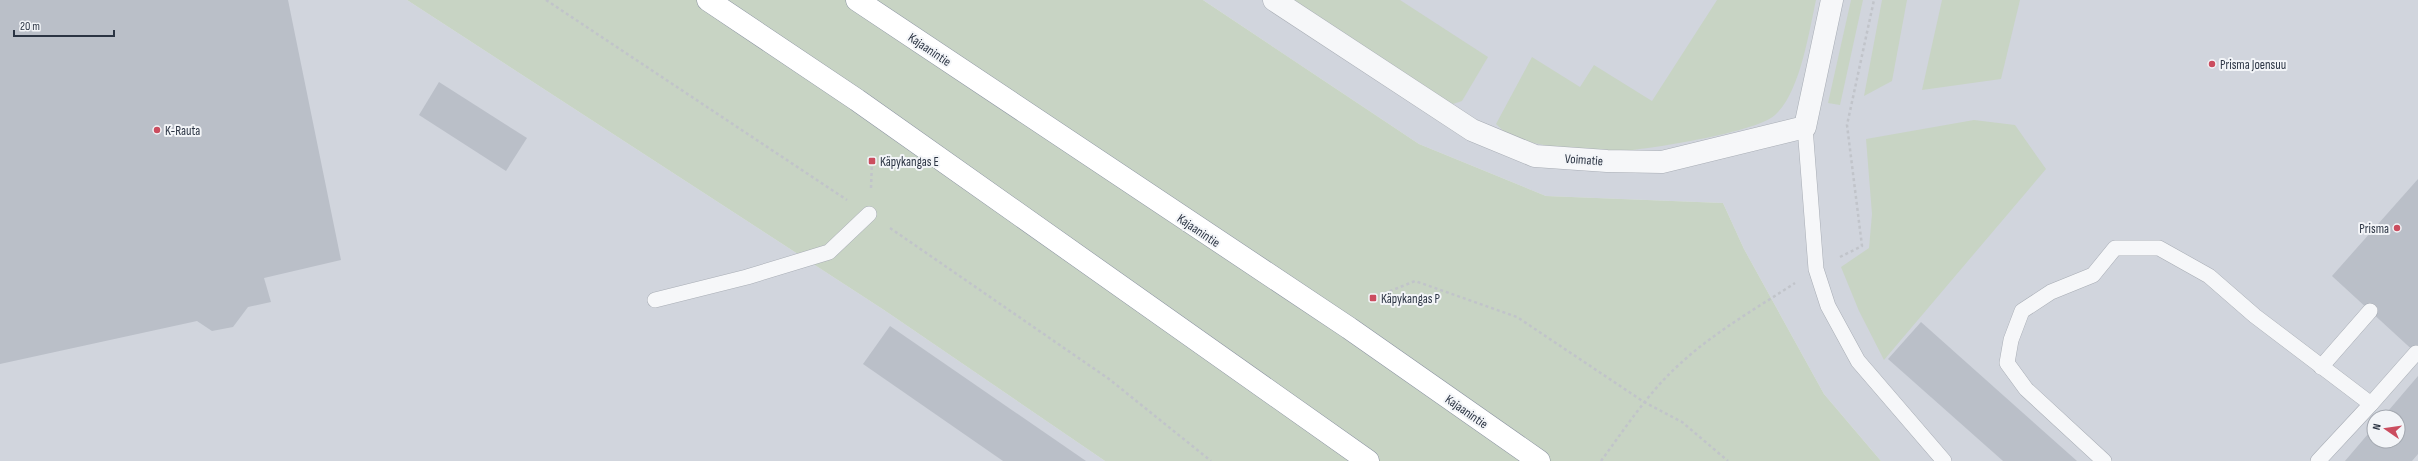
<svg xmlns="http://www.w3.org/2000/svg" width="2418" height="461" viewBox="0 0 2418 461" font-family="'Sofia Sans Condensed',sans-serif">
<style>
.built{fill:#d1d5dd;fill-rule:evenodd}
.green{fill:#c8d4c4}
.building{fill:#babfc8}
.lines{fill:none;stroke-linecap:round;stroke-linejoin:round}
.service-casing{stroke:#a8adb5;stroke-width:16}
.minor-casing{stroke:#a8adb5;stroke-width:23}
.trunk-casing{stroke:#8b93a1;stroke-width:23}
.path{stroke:#c1c4ca;stroke-width:2.5;stroke-dasharray:3 3;stroke-linecap:butt}
.service{stroke:#f6f7f9;stroke-width:15}
.minor{stroke:#f6f7f9;stroke-width:22}
.trunk{stroke:#fff;stroke-width:22}
.poi-dot{fill:#cb4d5f;stroke:#f3f5f8;stroke-width:1.5}
.labels{text-anchor:middle;stroke-width:4;stroke-linejoin:round;paint-order:stroke}
.street-label{font-size:13px;fill:#2b3443;stroke:#f3f5f8}
.poi-label{font-size:13px;fill:#2b3443;stroke:#f3f5f8;text-anchor:start}
</style>
<rect width="100%" height="100%" fill="#e3e6eb"/>
<g class="built">
<polygon points="0,0 407,0 884,310 1105,461 0,461"/>
<path d="M1203,0H2418V461H1881L1824,394L1744,249L1723,203L1546,196L1419,144ZM2374,417H2398V441H2374Z"/>
</g>
<g class="green">
<polygon points="407,0 1203,0 1419,144 1546,196 1723,203 1744,249 1824,394 1881,461 1105,461 884,310"/>
<polygon points="1288,0 1400,0 1488,57 1462,101 1453,104 1387,65"/>
<path d="M1717,0H1816C1809,32 1800,93 1775,115C1755,134 1623,154 1593,153C1583,153 1519,141 1512,137C1507,134 1501,129 1496,124L1532,57L1580,87L1594,65L1652,101Z"/>
<polygon points="1851,0 1863,0 1840,105 1828,103"/>
<polygon points="1882,0 1907,0 1892,81 1864,96"/>
<polygon points="1942,0 2020,0 2001,79 1922,90"/>
<polygon points="1974,120 2015,125 2046,169 1884,360 1859,311 1841,267 1869,248 1872,214 1866,139"/>
</g>
<g class="building">
<polygon points="0,0 288,0 341,260 264,278 271,302 248,307 233,327 212,331 197,321 0,364"/>
<polygon points="439,82 527,138 506,171 419,115"/>
<polygon points="2418,179 2418,355 2332,276"/>
<polygon points="1921,322 2077,461 2003,461 1888,359"/>
<polygon points="890,326 1086,461 1003,461 863,364"/>
<polygon points="2418,376 2418,454 2412,461 2345,461 2374,427 2374,441 2398,441 2398,417 2383,417"/>
</g>
<g class="lines">
<g class="service-casing">
<g id="service">
<polyline points="1805,127 1816,269 1828,306 1858,361 1944,461"/>
<polyline points="655,300 747,277 829,252 869,214"/>
<polyline points="2321,367 2370,311"/>
<polyline points="2371,404 2416,353"/>
<polyline points="2104,461 2026,389 2007,363 2011,340 2022,311 2051,292 2093,275 2115,248 2159,248 2209,276 2255,316 2371,404 2318,461"/>
</g>
</g>
<g class="minor-casing">
<polyline id="minor" points="1274,0 1472,130 1535,156 1607,161 1662,162 1805,127 1832,0"/>
</g>
<g class="trunk-casing">
<g id="trunk">
<polyline points="708,0 857,100 1368,461"/>
<polyline points="857,0 1349,328 1539,461"/>
</g>
</g>
<g class="path">
<polyline points="546,0 847,200"/>
<polyline points="871,188 872,161"/>
<polyline points="890,228 1109,379 1211,461"/>
<polyline points="1840,257 1862,246 1847,125 1874,0"/>
<polyline points="1373,298 1415,281 1517,317 1644,402 1682,422 1728,461"/>
<path d="M1601,461C1626,427 1650,390 1682,362C1716,331 1757,308 1795,283"/>
</g>
<use href="#service" class="service"/>
<use href="#minor" class="minor"/>
<use href="#trunk" class="trunk"/>
</g>
<g class="poi-dot">
<circle cx="2212" cy="64" r="4"/>
<circle cx="157" cy="130" r="4"/>
<rect x="868" y="157" width="8" height="8" rx="2"/>
<circle cx="2397" cy="228" r="4"/>
<rect x="1369" y="294" width="8" height="8" rx="2"/>
</g>
<g class="labels">
<g class="street-label">
<text transform="translate(930 49) rotate(34)" y="5">Kajaanintie</text>
<text transform="translate(1584 159) rotate(4)" y="5">Voimatie</text>
<text transform="translate(1199 230) rotate(34)" y="5">Kajaanintie</text>
<text transform="translate(1467 411) rotate(35)" y="5">Kajaanintie</text>
</g>
<g class="poi-label">
<text x="2220" y="69">Prisma Joensuu</text>
<text x="165" y="135">K-Rauta</text>
<text x="880" y="166">Käpykangas E</text>
<text x="2389" y="233" text-anchor="end">Prisma</text>
<text x="1381" y="303">Käpykangas P</text>
</g>
</g>
<g transform="translate(2386 429) rotate(283)"><circle r="19" fill="#f3f5f8" stroke="#a3a8b0"/>
<path d="M0-3L7 15L0 10L-7 15Z" fill="#cb4d5f"/>
<text y="-6" font-size="11" font-weight="bold" text-anchor="middle" fill="#2b3443">N</text>
</g>
<path d="M14 30v6h100v-6" fill="none" stroke="#2b3443" stroke-width="2"/>
<text x="20" y="30" font-size="12" fill="#2b3443" stroke="#f3f5f8" stroke-width="3" paint-order="stroke">20 m</text>
</svg>
